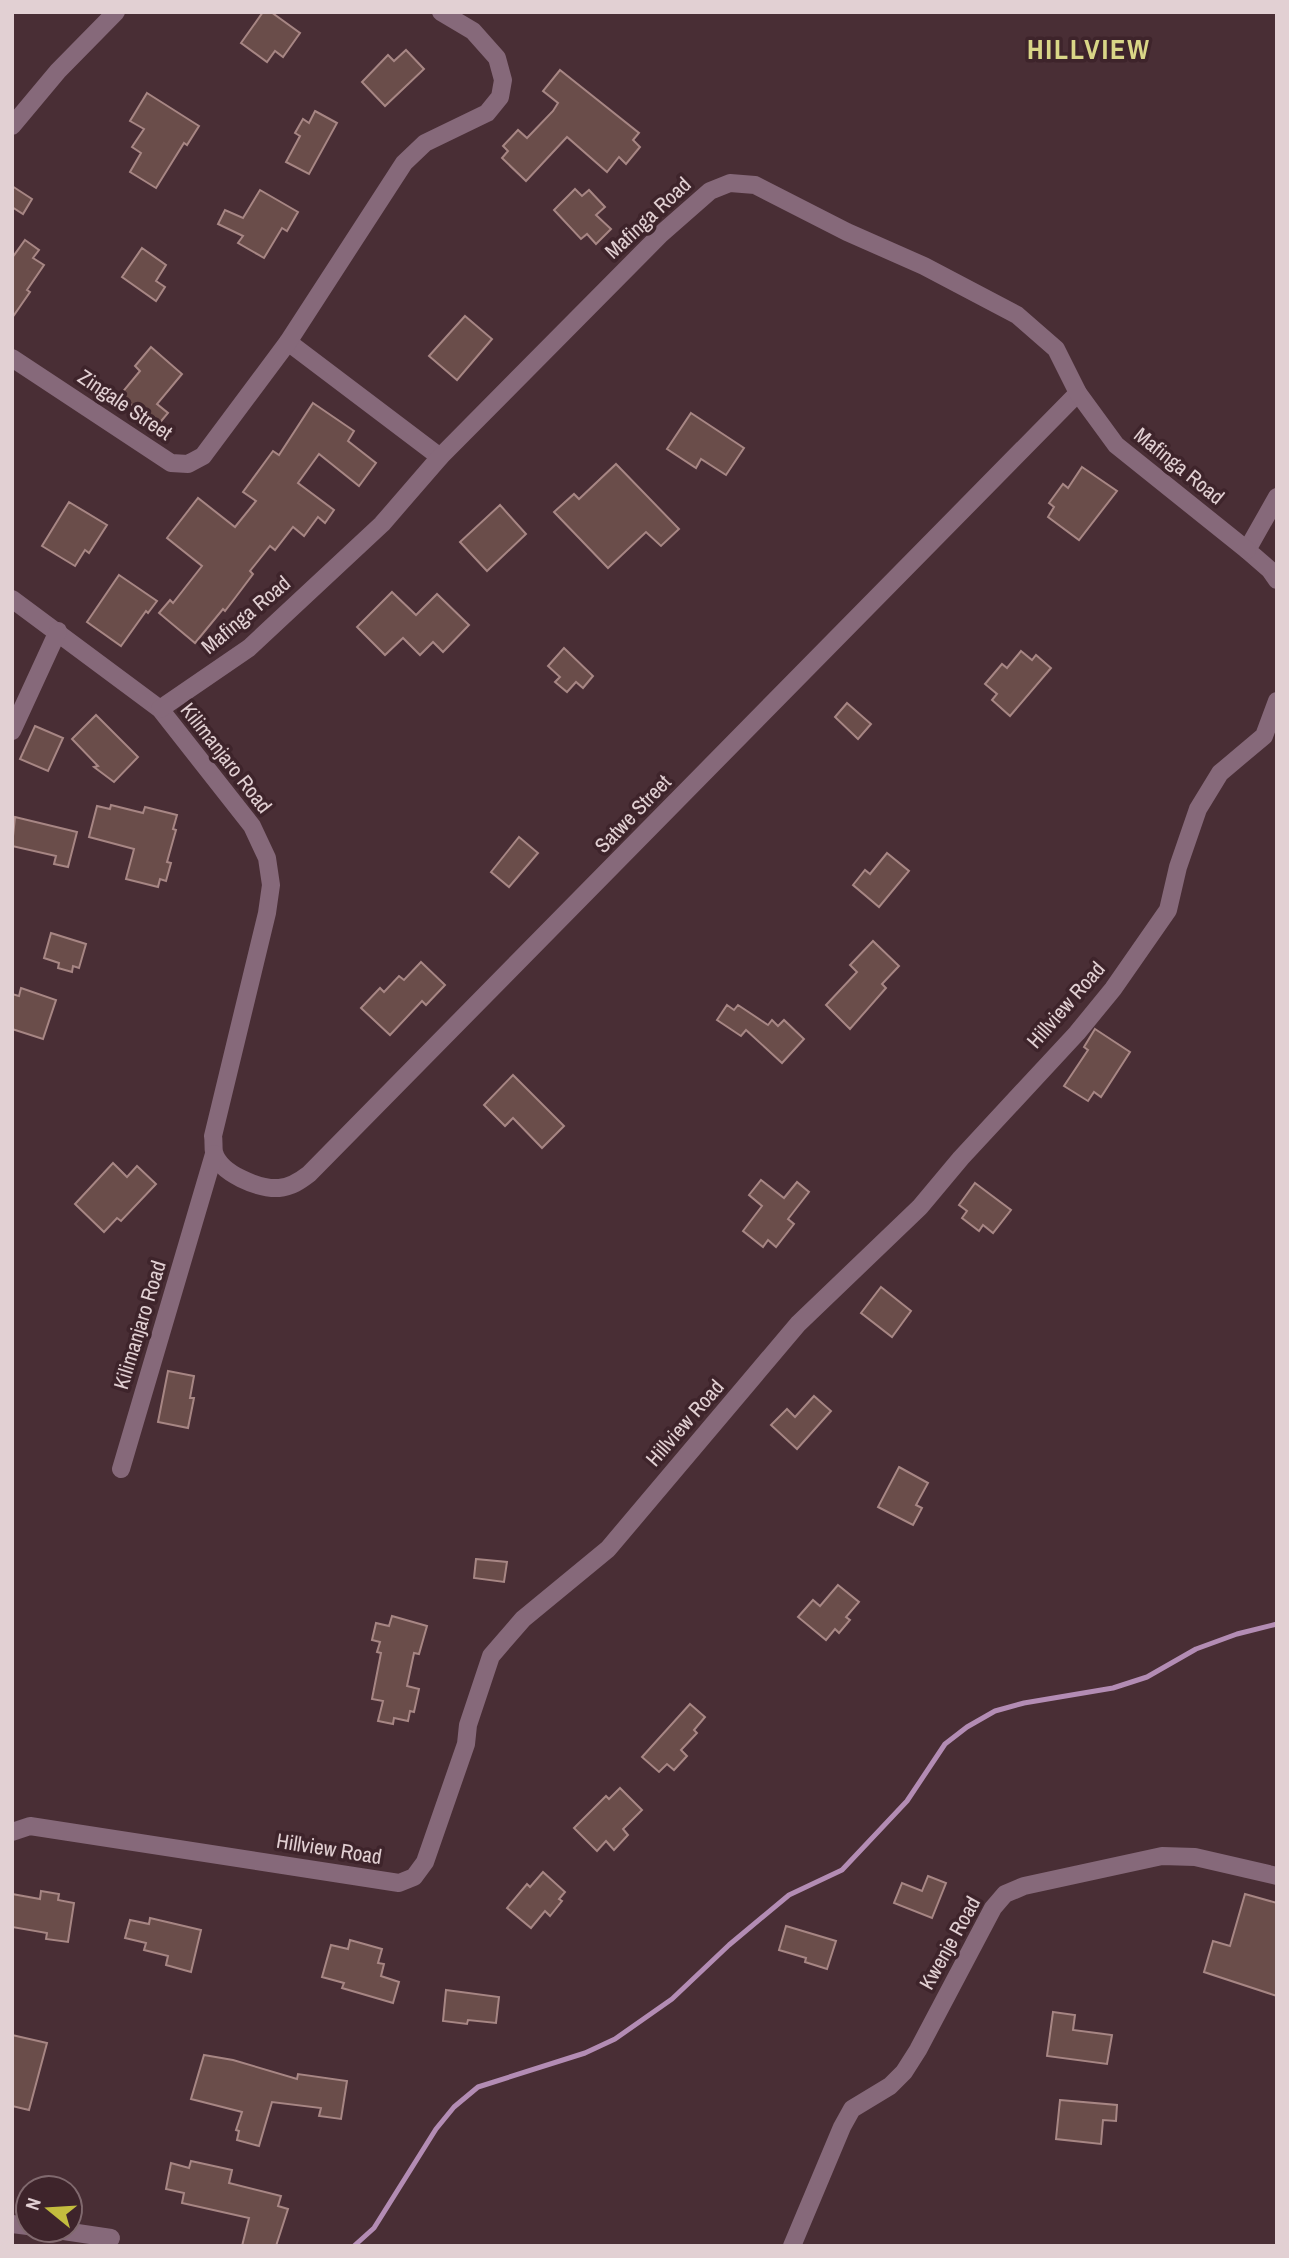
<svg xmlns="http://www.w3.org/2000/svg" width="1289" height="2258" viewBox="0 0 1289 2258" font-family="'Archivo Narrow',sans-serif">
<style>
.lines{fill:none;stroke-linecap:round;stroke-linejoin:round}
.stream{stroke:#b38cb4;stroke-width:5}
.building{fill:#6a4d4a;stroke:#a78684;stroke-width:2}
.minor{stroke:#86697a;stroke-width:18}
.labels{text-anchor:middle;stroke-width:7;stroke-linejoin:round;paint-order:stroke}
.street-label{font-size:21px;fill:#e2d0d3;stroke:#3e242b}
.district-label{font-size:28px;font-weight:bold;letter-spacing:2px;fill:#d9d687;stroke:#3e242b}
</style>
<rect width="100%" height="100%" fill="#492e35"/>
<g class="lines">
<polyline class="stream" points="354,2246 374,2228 436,2129 454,2107 478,2087 585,2053 615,2039 672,1999 729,1945 789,1895 842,1870 907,1801 945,1744 967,1727 995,1711 1024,1703 1113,1688 1147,1677 1196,1649 1237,1634 1277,1624"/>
</g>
<g class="building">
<polygon points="263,12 271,12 300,33 283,57 275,51 267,62 241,43"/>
<polygon points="406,50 424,69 385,106 362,82 388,55 394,61"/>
<polygon points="560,70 639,133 633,140 640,147 626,164 619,157 607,172 567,137 526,181 502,158 508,151 503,146 518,130 527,138 553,111 558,103 543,91"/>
<polygon points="147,93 199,126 187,145 184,143 156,188 130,172 141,153 132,147 144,129 130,121"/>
<polygon points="315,111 337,123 309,174 286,162 300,136 295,133 303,119 309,123"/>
<polygon points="12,186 32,199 23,214 12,207"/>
<polygon points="575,189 582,196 589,190 605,207 596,215 611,229 596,244 587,234 581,239 554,210"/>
<polygon points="260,190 298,212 287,231 282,228 264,258 238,243 243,236 218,224 225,210 243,218"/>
<polygon points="25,240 39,250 33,258 44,265 27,290 30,292 12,318 12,258"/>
<polygon points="142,248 166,265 156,281 165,287 156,301 122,277"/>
<polygon points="465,316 492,339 457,380 429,356"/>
<polygon points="151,347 182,374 157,404 168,413 157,426 120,395 140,371 135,366"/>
<polygon points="313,403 354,431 348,441 376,463 359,486 319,454 298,483 334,510 325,523 318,517 304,536 293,527 275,550 270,546 250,571 253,574 235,598 225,611 223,609 195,643 159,613 170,600 173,603 202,566 167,538 198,498 235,527 256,501 243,492 273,451 279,455"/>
<polygon points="691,413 744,448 726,475 701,459 696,468 667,449"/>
<polygon points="616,464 679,529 661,546 646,532 608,568 554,512 574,494 579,499"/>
<polygon points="1082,467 1117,491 1079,540 1048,517 1054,507 1049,503 1063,484 1068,488"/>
<polygon points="69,502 107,525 89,553 85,550 75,566 42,546"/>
<polygon points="500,505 526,534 487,571 460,542"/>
<polygon points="119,575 157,601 148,613 146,611 121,646 87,622"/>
<polygon points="392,592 416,615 437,594 469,625 443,652 433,642 420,655 403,638 385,655 357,627"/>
<polygon points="564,648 593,676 583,688 576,682 567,692 555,682 560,677 548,666"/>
<polygon points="1021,651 1032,660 1036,655 1051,668 1010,716 992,700 997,694 985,684 1002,664 1007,668"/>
<polygon points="847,703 871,724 858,739 835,717"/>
<polygon points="96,715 138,757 114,782 94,767 98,766 72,739"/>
<polygon points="35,726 63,738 48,771 20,759"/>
<polygon points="111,805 143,813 145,807 177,815 173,829 176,830 167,862 171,863 166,881 160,879 158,887 126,879 134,849 89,837 97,806 110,809"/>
<polygon points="15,817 77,832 68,867 54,864 56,856 12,846"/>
<polygon points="519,837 538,853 509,887 491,872"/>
<polygon points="887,853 909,871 879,907 853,885 865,870 870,874"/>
<polygon points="51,933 86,944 79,968 73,966 72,972 58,968 59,963 44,958"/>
<polygon points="873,941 899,966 882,984 886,988 850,1029 826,1005 857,972 850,965"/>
<polygon points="421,962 445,985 426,1005 422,1001 390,1035 361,1008 380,988 384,992 399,976 404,980"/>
<polygon points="21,988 56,1000 43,1039 12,1029 12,994 19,996"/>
<polygon points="727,1005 734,1010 738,1005 768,1025 772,1020 778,1026 784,1020 804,1039 782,1063 746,1030 741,1036 717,1020"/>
<polygon points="1095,1029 1130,1052 1101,1097 1094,1092 1088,1101 1064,1086 1088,1050 1084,1047"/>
<polygon points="513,1075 564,1126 542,1148 513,1118 505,1126 484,1105"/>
<polygon points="113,1163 127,1177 137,1166 156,1184 121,1221 117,1218 104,1232 75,1204"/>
<polygon points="761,1180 784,1198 797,1182 809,1192 788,1219 794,1224 776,1247 768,1240 763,1247 743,1231 762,1206 749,1195"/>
<polygon points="975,1183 1011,1210 993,1233 983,1225 979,1231 962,1218 967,1211 959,1205"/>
<polygon points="881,1287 911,1311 892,1337 861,1313"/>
<polygon points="168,1371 194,1376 190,1398 194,1398 188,1428 158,1422"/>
<polygon points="814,1396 831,1411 797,1449 771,1425 787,1409 795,1417"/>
<polygon points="899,1467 928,1483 916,1505 922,1508 913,1525 878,1507"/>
<polygon points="476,1559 507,1562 504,1582 474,1578"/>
<polygon points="838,1585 859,1602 846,1617 850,1620 839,1633 835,1629 826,1640 798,1617 813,1600 820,1606"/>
<polygon points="392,1616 427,1626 419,1654 414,1653 407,1686 419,1689 414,1712 410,1711 408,1721 394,1718 393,1724 378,1721 383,1701 372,1699 381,1653 377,1652 380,1642 372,1640 376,1623 389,1626"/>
<polygon points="690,1704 705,1717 694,1730 697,1733 681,1750 687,1756 674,1770 667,1764 659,1772 642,1757"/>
<polygon points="620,1788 642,1810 623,1829 628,1835 614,1850 606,1841 597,1851 574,1828 606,1796 609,1799"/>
<polygon points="543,1872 565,1892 559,1899 562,1901 550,1916 545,1911 531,1928 507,1908 527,1884 530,1887"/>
<polygon points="928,1876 946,1883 932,1918 894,1903 902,1883 922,1891"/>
<polygon points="41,1891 59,1894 58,1900 74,1903 68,1942 46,1939 47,1933 12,1927 12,1894 40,1899"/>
<polygon points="1245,1894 1277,1903 1277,1996 1204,1972 1213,1941 1230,1946"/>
<polygon points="150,1918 201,1930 191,1972 166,1965 168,1956 144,1950 146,1943 125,1938 130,1920 149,1924"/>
<polygon points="786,1926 836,1941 827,1969 805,1962 806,1958 779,1950"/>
<polygon points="350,1940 382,1949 378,1963 384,1964 381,1976 399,1982 393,2003 342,1988 344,1983 322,1977 331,1945 348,1949"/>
<polygon points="446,1990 499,1997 496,2023 468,2020 467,2024 443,2021"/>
<polygon points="1053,2012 1075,2015 1073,2030 1112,2035 1107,2064 1047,2056"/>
<polygon points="12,2035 47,2043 29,2110 12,2106"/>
<polygon points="204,2055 233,2060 297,2079 298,2074 347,2081 341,2119 319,2116 321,2108 272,2102 259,2146 237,2140 239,2131 236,2130 242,2112 191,2099"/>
<polygon points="1060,2100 1117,2105 1116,2121 1103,2120 1101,2144 1056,2139"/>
<polygon points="191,2161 232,2170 229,2183 281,2196 278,2206 288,2209 276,2246 242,2246 249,2218 182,2203 184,2193 166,2189 171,2163 189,2168"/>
</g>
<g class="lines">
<g class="minor">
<polyline points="12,126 58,71 116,12"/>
<polyline points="288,342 440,457"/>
<polyline points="12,358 171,463 188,464 203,456 288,342 404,163 425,143 487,113 500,97 503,80 497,58 473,31 441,12"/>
<polyline points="1277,497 1247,550 1270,570 1277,580"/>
<path d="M12,599L160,709L252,826L267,858L271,885L267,913L213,1136C214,1141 213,1147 214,1152C220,1174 259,1189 279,1188C291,1187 300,1181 309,1174L1078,393"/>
<polyline points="160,709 249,648 382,524 440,457 661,234 710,191 730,183 755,185 847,232 924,266 1017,315 1056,349 1078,393 1116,445 1247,550"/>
<polyline points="12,731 58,631"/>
<polyline points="121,1469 214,1154"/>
<polyline points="12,1832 30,1826 399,1883 414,1877 425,1862 466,1744 468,1725 491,1656 523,1619 608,1549 798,1324 920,1207 961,1158 1077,1033 1113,989 1168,910 1178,867 1198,809 1220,773 1264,736 1277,701"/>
<polyline points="12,2224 28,2226"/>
<polyline points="57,2230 111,2238"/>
<polyline points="792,2246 842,2127 852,2109 890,2086 904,2072 918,2050 993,1908 1005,1894 1024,1886 1162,1856 1195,1857 1277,1876"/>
</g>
</g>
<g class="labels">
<g class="street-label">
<text transform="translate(648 218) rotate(-43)" y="7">Mafinga Road</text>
<text transform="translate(125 405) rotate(34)" y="7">Zingale Street</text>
<text transform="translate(1179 466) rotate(39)" y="7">Mafinga Road</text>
<text transform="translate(246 615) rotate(-40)" y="7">Mafinga Road</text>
<text transform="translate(226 758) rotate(52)" y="7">Kilimanjaro Road</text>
<text transform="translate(633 814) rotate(-46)" y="7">Satwe Street</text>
<text transform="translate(1066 1005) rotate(-49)" y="7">Hillview Road</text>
<text transform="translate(140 1325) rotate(-73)" y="7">Kilimanjaro Road</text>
<text transform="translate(685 1423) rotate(-49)" y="7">Hillview Road</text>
<text transform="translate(329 1849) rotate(9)" y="7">Hillview Road</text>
<text transform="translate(950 1943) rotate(-61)" y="7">Kwenje Road</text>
</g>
<g class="district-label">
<text x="1089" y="59">HILLVIEW</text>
</g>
</g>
<rect width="1289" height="2258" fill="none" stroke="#e2d0d3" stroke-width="28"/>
<g transform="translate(49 2209) rotate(288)"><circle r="33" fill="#3e242b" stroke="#80696e" stroke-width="2"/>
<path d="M0-5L12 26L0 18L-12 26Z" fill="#c3bd3e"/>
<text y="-10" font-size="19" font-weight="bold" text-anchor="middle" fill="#e2d0d3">N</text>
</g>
</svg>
